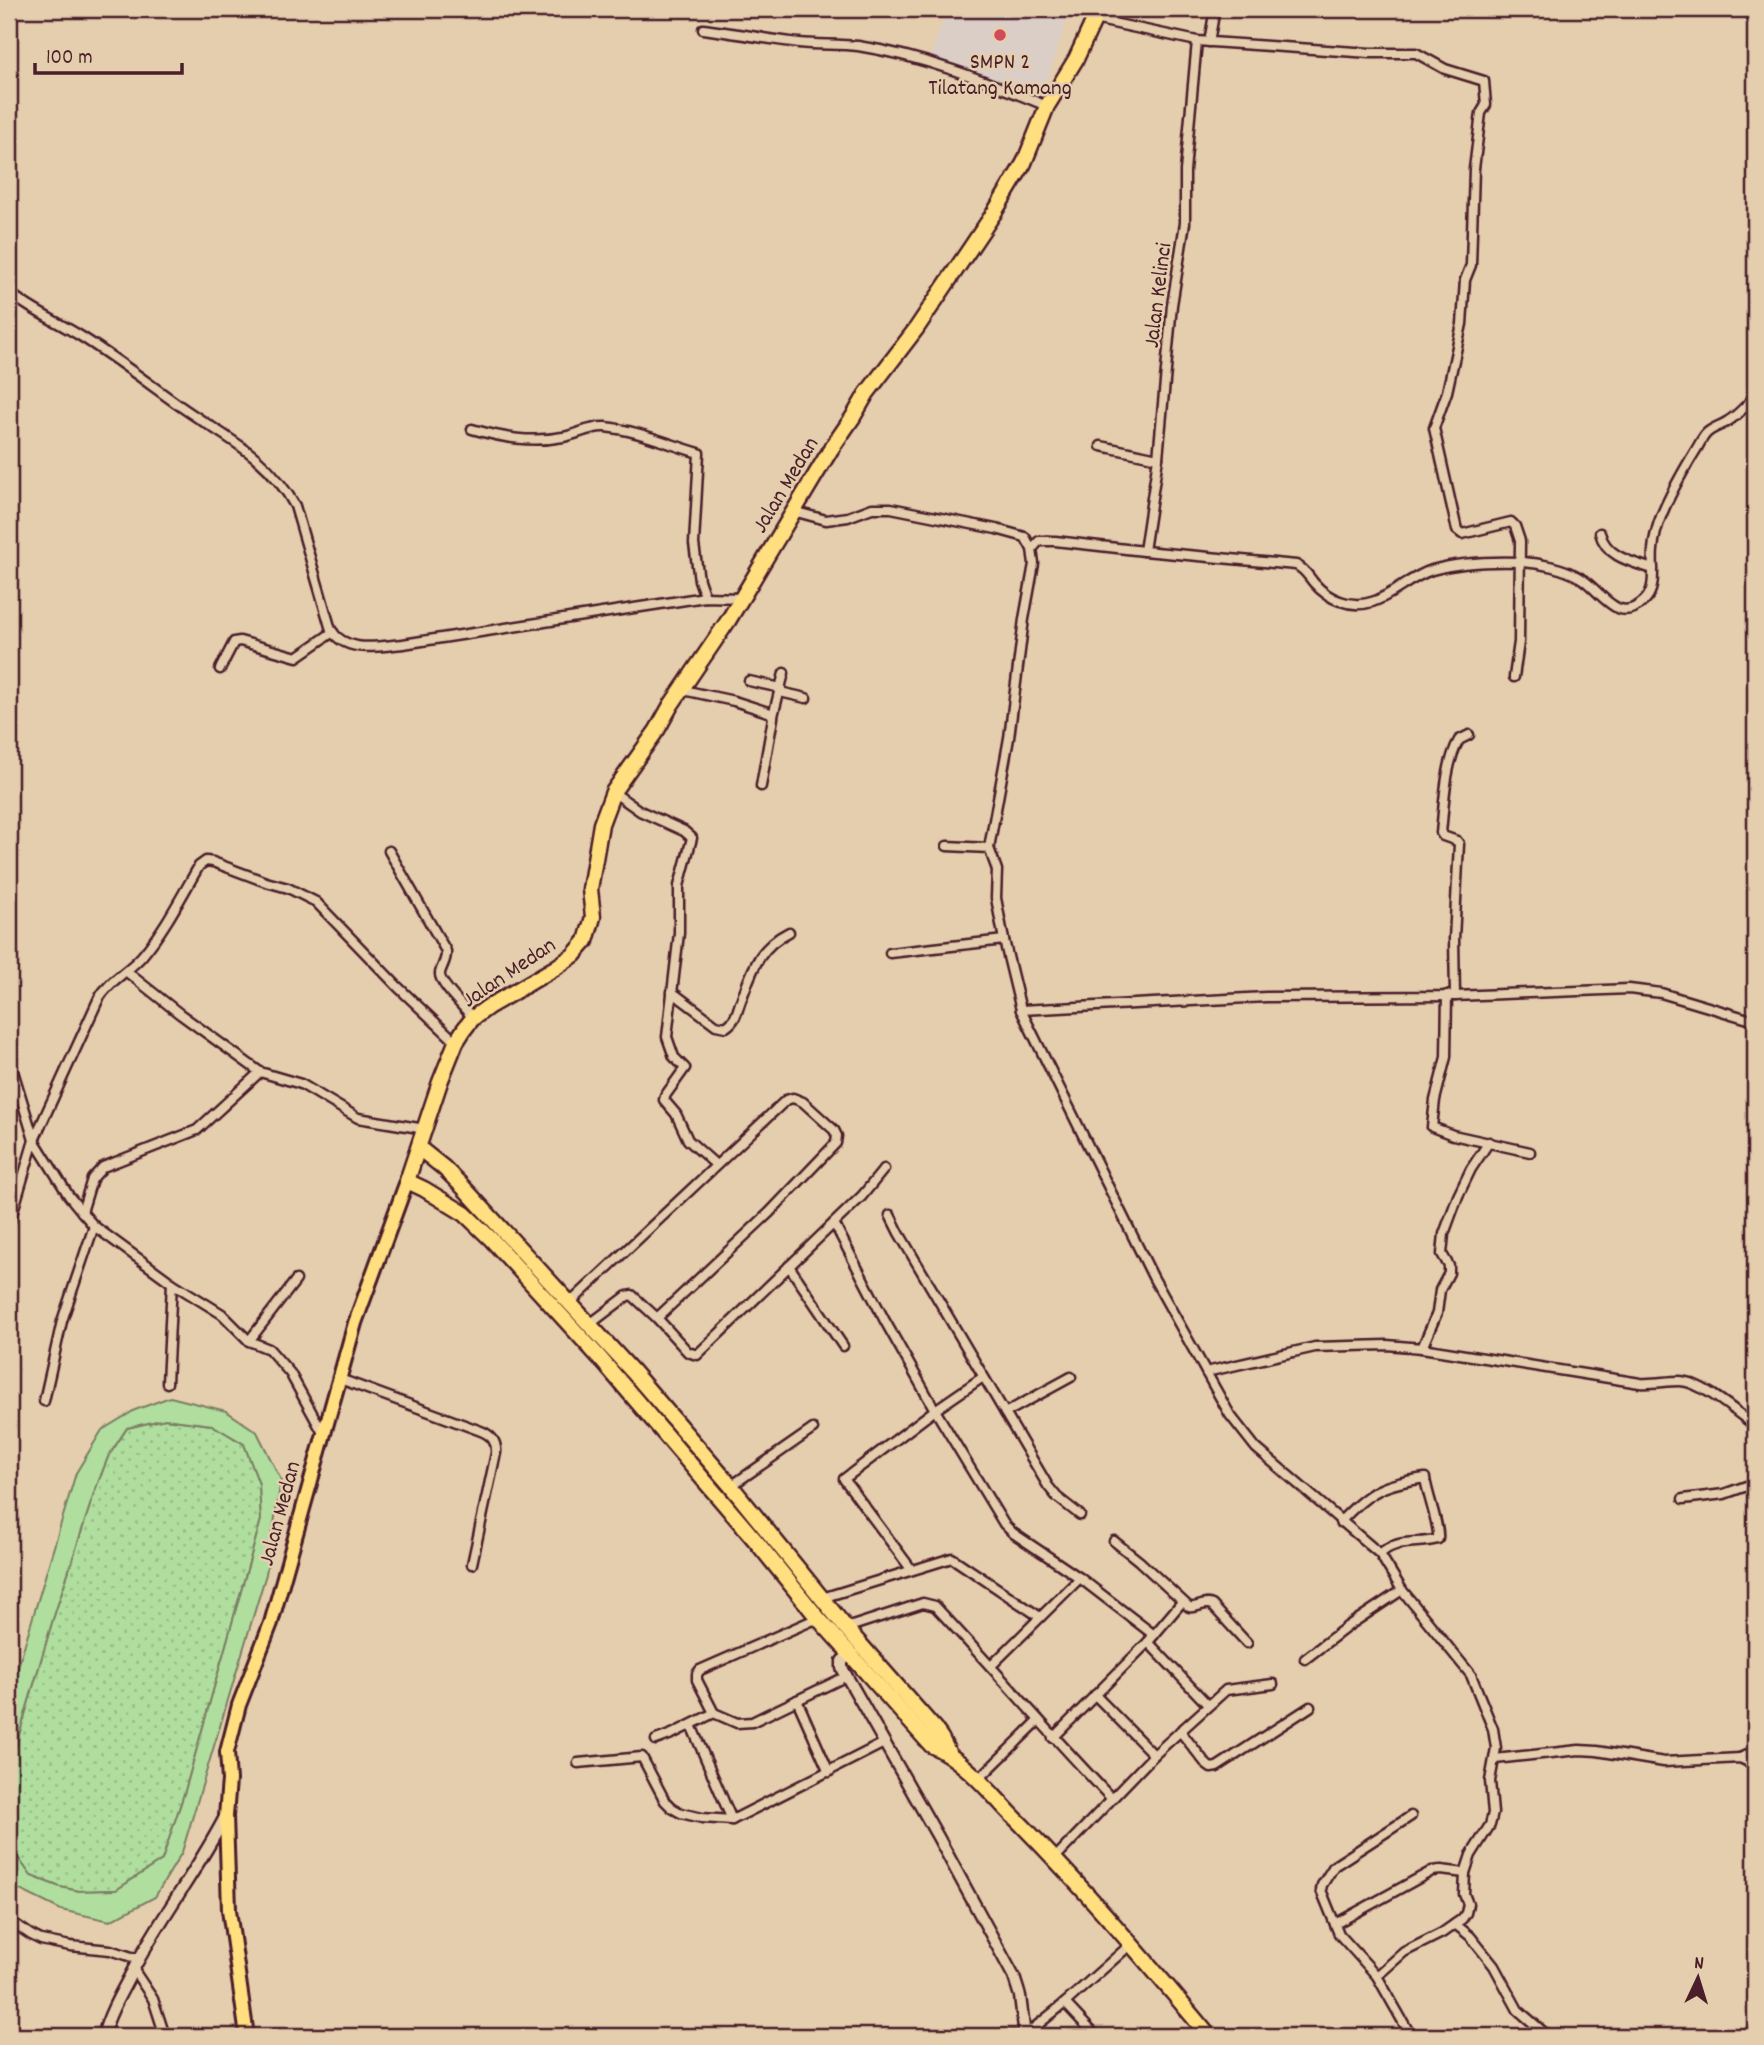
<svg xmlns="http://www.w3.org/2000/svg" width="1764" height="2045" viewBox="0 0 1764 2045" font-family="Dekko,sans-serif">
<style>
.built{fill:#dacec6}
.green{fill:url(#green-dots);stroke:#7c7e64;stroke-width:2}
.pitch{fill:#afde9e;stroke:#7c7e64;stroke-width:2}
.lines{fill:none;stroke-linecap:round;stroke-linejoin:round}
.minor-casing{stroke:#4a1f2b;stroke-width:13}
.tertiary-casing{stroke:#4a1f2b;stroke-width:15}
.primary-casing{stroke:#4a1f2b;stroke-width:18}
.trunk-casing{stroke:#4a1f2b;stroke-width:19}
.minor{stroke:#e4cead;stroke-width:8}
.tertiary{stroke:#e4cead;stroke-width:10}
.primary{stroke:#ffdf80;stroke-width:12}
.trunk{stroke:#ffdf80;stroke-width:14}
.poi-dot{fill:#d1495b;stroke:#e4cead;stroke-width:2.5}
.labels{text-anchor:middle;stroke-width:5;stroke-linejoin:round;paint-order:stroke}
.poi-label{font-size:23px;fill:#4a1f2b;stroke:#e4cead}
.street-label{font-size:23px;fill:#4a1f2b;stroke:#e4cead}
</style>
<defs>
<pattern id="green-dots" width="8" height="8" patternUnits="userSpaceOnUse" patternTransform="scale(1.75)"><rect width="8" height="8" fill="#afde9e"/><path d="M2 2h.1M6 6h.1" fill="none" stroke="#98be88" stroke-width="1.8" stroke-linecap="round"/></pattern>
</defs>
<rect width="100%" height="100%" fill="#e4cead"/>
<filter id="ink" filterUnits="userSpaceOnUse"><feTurbulence type="fractalNoise" baseFrequency=".0143" numOctaves="2"/><feDisplacementMap in="SourceGraphic" scale="14" xChannelSelector="R" yChannelSelector="G"/><feConvolveMatrix kernelMatrix="1 2 1 2 8 2 1 2 1" color-interpolation-filters="sRGB"/></filter>
<g filter="url(#ink)">
<polygon class="built" points="947,9 1070,9 1041,100 929,61"/>
<polygon class="green" points="165,1419 212,1425 244,1444 259,1484 261,1520 185,1791 162,1860 116,1890 79,1891 60,1887 31,1876 9,1845 9,1769 53,1619 94,1493 108,1457 127,1428"/>
<polygon class="pitch" points="170,1397 226,1411 257,1432 281,1480 266,1574 182,1852 155,1897 110,1921 61,1910 14,1887 9,1875 9,1845 31,1876 60,1887 79,1891 116,1890 162,1860 185,1791 261,1520 259,1484 244,1444 212,1425 165,1419 127,1428 108,1457 94,1493 53,1619 9,1769 9,1697 76,1473 102,1430 135,1410"/>
<g class="lines">
<g class="minor-casing">
<g id="minor">
<polyline points="1094,19 1197,41 1370,53 1416,53 1445,69 1484,81 1486,105 1481,113 1474,169 1471,265 1465,280 1462,324 1447,392 1434,428 1457,530 1462,534 1511,522 1515,526 1520,541 1519,642 1514,677"/>
<path d="M703,29C735,33 767,39 799,43C818,45 838,44 858,46C923,56 986,81 1047,106"/>
<polyline points="1209,42 1215,9"/>
<path d="M9,292C31,311 57,321 82,337C117,359 149,384 183,408C229,440 267,455 295,506L331,630C347,654 378,646 403,644L705,597L742,598"/>
<path d="M472,429C503,438 531,443 563,437C577,435 590,426 605,427C636,430 668,444 699,453L694,544L699,580L705,597"/>
<polyline points="1101,446 1158,458"/>
<polyline points="793,511 826,520 848,517 872,508 891,508 996,529 1025,537 1032,549 1034,564 1024,619 1009,738 989,848 997,870 996,898 1004,940 1021,1010 1153,1277 1230,1415 1256,1448 1380,1554 1402,1590 1471,1675 1493,1729 1496,1748 1490,1781 1493,1813 1490,1825 1471,1855 1465,1873 1464,1894 1468,1904 1466,1913 1462,1919 1442,1933 1404,1952 1377,1976"/>
<path d="M1600,533C1606,557 1632,562 1653,569"/>
<path d="M1032,549L1039,541H1055L1144,551L1296,565C1305,569 1308,576 1314,583C1321,591 1331,598 1340,601C1378,615 1400,580 1432,570C1460,562 1494,561 1522,562C1540,563 1563,568 1579,577C1600,588 1616,627 1644,601C1658,588 1651,566 1653,550C1654,537 1657,526 1662,514C1671,492 1682,473 1694,453C1698,447 1701,440 1705,435C1710,428 1721,426 1728,421C1738,415 1747,405 1755,396"/>
<polyline points="1144,551 1158,458 1172,305 1185,223 1185,171 1197,41"/>
<polyline points="220,669 234,642 240,641 297,657 333,632"/>
<polyline points="749,681 781,688"/>
<polyline points="683,690 734,701 771,713 773,718 761,786"/>
<polyline points="780,692 806,698"/>
<polyline points="773,716 784,673"/>
<polyline points="613,792 640,811 684,831 692,838 679,886 679,933 667,1037 674,1057 685,1068 665,1096 664,1100 676,1114 688,1140 716,1165"/>
<polyline points="947,846 989,848"/>
<path d="M389,851L446,951C447,960 442,965 440,973C438,983 466,1009 473,1018"/>
<polyline points="890,953 1004,940"/>
<polyline points="127,972 180,1014 260,1072 301,1084 358,1118 425,1129"/>
<path d="M672,992L716,1025L726,1027C735,1021 737,1013 740,1003C752,972 757,948 789,932"/>
<polyline points="1447,995 1446,1057 1435,1100 1432,1127 1453,1135 1530,1152"/>
<path d="M1455,996L1454,939L1459,844L1457,841L1443,836L1441,833C1444,805 1445,764 1459,740L1469,735"/>
<polyline points="1021,1010 1266,997 1455,996 1629,989 1661,993 1755,1021"/>
<polyline points="9,1058 34,1140 69,1196 82,1212 94,1226 172,1283 222,1314 249,1341 269,1349 290,1373 323,1433"/>
<polyline points="82,1212 92,1179 103,1167 197,1130 260,1072"/>
<polyline points="890,1215 899,1233 1048,1486 1057,1497 1080,1515"/>
<polyline points="834,1223 885,1321 935,1410 1004,1524 1013,1533 1080,1578 1154,1635"/>
<path d="M9,1225L34,1140L99,998C110,980 128,972 142,956C165,929 181,897 199,866L206,861L213,862L266,882L288,888L316,902L398,987L456,1042"/>
<polyline points="789,1266 843,1346"/>
<polyline points="570,1303 786,1100 793,1098 803,1102 834,1130 837,1136 836,1143 769,1213 657,1318"/>
<polyline points="590,1324 627,1296 632,1295 657,1318 688,1352 697,1355 862,1196 884,1169"/>
<polyline points="249,1341 296,1280"/>
<polyline points="1422,1348 1437,1313 1440,1290 1449,1273 1449,1266 1442,1254 1444,1234 1458,1196 1471,1169 1489,1142"/>
<path d="M1206,1372L1315,1347L1387,1345L1422,1348L1640,1383C1654,1384 1666,1381 1679,1381C1701,1381 1738,1413 1755,1426"/>
<path d="M340,1379L481,1431C491,1435 497,1441 496,1453L472,1564"/>
<polyline points="167,1383 172,1283"/>
<polyline points="44,1401 62,1321 94,1226"/>
<polyline points="1005,1413 1071,1377"/>
<polyline points="731,1486 813,1429"/>
<polyline points="1683,1499 1724,1494 1755,1483"/>
<path d="M1340,1522C1369,1491 1383,1484 1425,1478C1427,1494 1440,1527 1438,1539C1418,1545 1396,1538 1380,1554"/>
<path d="M1114,1541L1139,1561L1189,1607C1197,1609 1204,1601 1212,1605L1247,1643"/>
<polyline points="911,1569 844,1479 935,1410 983,1377"/>
<polyline points="822,1598 952,1558 1040,1617"/>
<polyline points="818,1618 700,1670 697,1674 697,1680 714,1713 737,1723 752,1722 847,1676"/>
<path d="M846,1628L923,1603L935,1606C994,1669 1051,1735 1111,1798"/>
<polyline points="1148,1642 1208,1705"/>
<polyline points="1305,1659 1348,1626 1402,1590"/>
<polyline points="991,1666 1080,1578"/>
<polyline points="1095,1695 1154,1755"/>
<polyline points="797,1700 829,1772"/>
<polyline points="691,1725 732,1820"/>
<polyline points="1180,1731 1207,1765 1211,1768 1217,1767 1310,1707"/>
<polyline points="1053,1738 1148,1642 1182,1602"/>
<polyline points="656,1740 672,1734 714,1713"/>
<polyline points="1740,1758 1755,1751"/>
<polyline points="1495,1759 1579,1750 1597,1751 1664,1762 1740,1758 1755,1765"/>
<polyline points="578,1763 642,1757 665,1801 672,1808 681,1813 702,1818 732,1820 884,1743"/>
<polyline points="978,1780 1038,1721"/>
<polyline points="1054,1859 1154,1755 1226,1690 1273,1684"/>
<polyline points="9,1920 31,1935 41,1940 70,1946 110,1950 138,1959"/>
<polyline points="1335,1924 1432,1871 1441,1870 1465,1873"/>
<polyline points="1455,1924 1470,1936 1494,1966 1518,2010 1548,2036"/>
<polyline points="133,1969 153,1999 165,2036"/>
<polyline points="1065,2003 1096,2036"/>
<polyline points="973,2036 1025,2035 1065,2003 1131,1944"/>
<polyline points="1411,2036 1377,1976 1339,1934 1321,1890 1322,1885 1334,1866 1411,1816"/>
</g>
</g>
<g class="tertiary-casing">
<g id="tertiary">
<polyline points="850,1654 842,1661 842,1668 938,1837 1014,1977 1020,1996 1025,2036"/>
<path d="M103,2036C109,2013 121,1993 132,1972C160,1918 197,1871 225,1817"/>
</g>
</g>
<g class="primary-casing">
<polyline id="primary" points="247,2036 229,1910 226,1816 229,1780 227,1752 239,1705 271,1623 355,1323 407,1181"/>
</g>
<g class="trunk-casing">
<g id="trunk">
<path d="M1099,9L1076,59L1047,106L1024,163L994,213L916,329L867,393L853,417L831,449L728,621L671,705L657,730L613,792L601,824L590,889L593,917L586,941L574,955L555,968L488,1007L473,1018L465,1028L456,1042L440,1082L407,1181L424,1189L465,1214L492,1240L599,1357L755,1540L818,1618L931,1745C963,1759 987,1789 1011,1814C1081,1884 1146,1960 1209,2036"/>
<polyline points="419,1148 444,1168 464,1188 633,1372 731,1486 846,1628 934,1728 941,1738 948,1752"/>
</g>
</g>
<use href="#minor" class="minor"/>
<use href="#tertiary" class="tertiary"/>
<use href="#primary" class="primary"/>
<use href="#trunk" class="trunk"/>
</g>
</g>
<circle class="poi-dot" cx="1000" cy="35" r="7"/>
<g class="labels">
<g class="poi-label">
<text x="1000" y="68">SMPN 2<tspan x="1000" dy="26">Tilatang Kamang</tspan></text>
</g>
<g class="street-label">
<text transform="translate(1156 295) rotate(-83)" y="8">Jalan Kelinci</text>
<text transform="translate(784 484) rotate(-59)" y="8">Jalan Medan</text>
<text transform="translate(508 971) rotate(-34)" y="8">Jalan Medan</text>
<text transform="translate(278 1513) rotate(-75)" y="8">Jalan Medan</text>
</g>
</g>
<rect width="1764" height="2045" fill="none" stroke="#e4cead" stroke-width="35"/>
<rect x="18" y="18" width="1729" height="2010" fill="none" stroke="#4a1f2b" stroke-width="2.5" filter="url(#ink)"/>
<g transform="translate(1698 1978) rotate(4)" stroke="#e4cead" stroke-width="5" paint-order="stroke">
<path d="M0-5L12 26L0 18L-12 26Z" fill="#4a1f2b"/>
<text y="-10" font-size="19" font-weight="bold" text-anchor="middle" fill="#4a1f2b">N</text>
</g>
<path d="M35 63v10h147v-10" fill="none" stroke="#4a1f2b" stroke-width="3.5"/>
<text x="46" y="63" font-size="21" fill="#4a1f2b" stroke="#e4cead" stroke-width="5" paint-order="stroke">100 m</text>
</svg>
